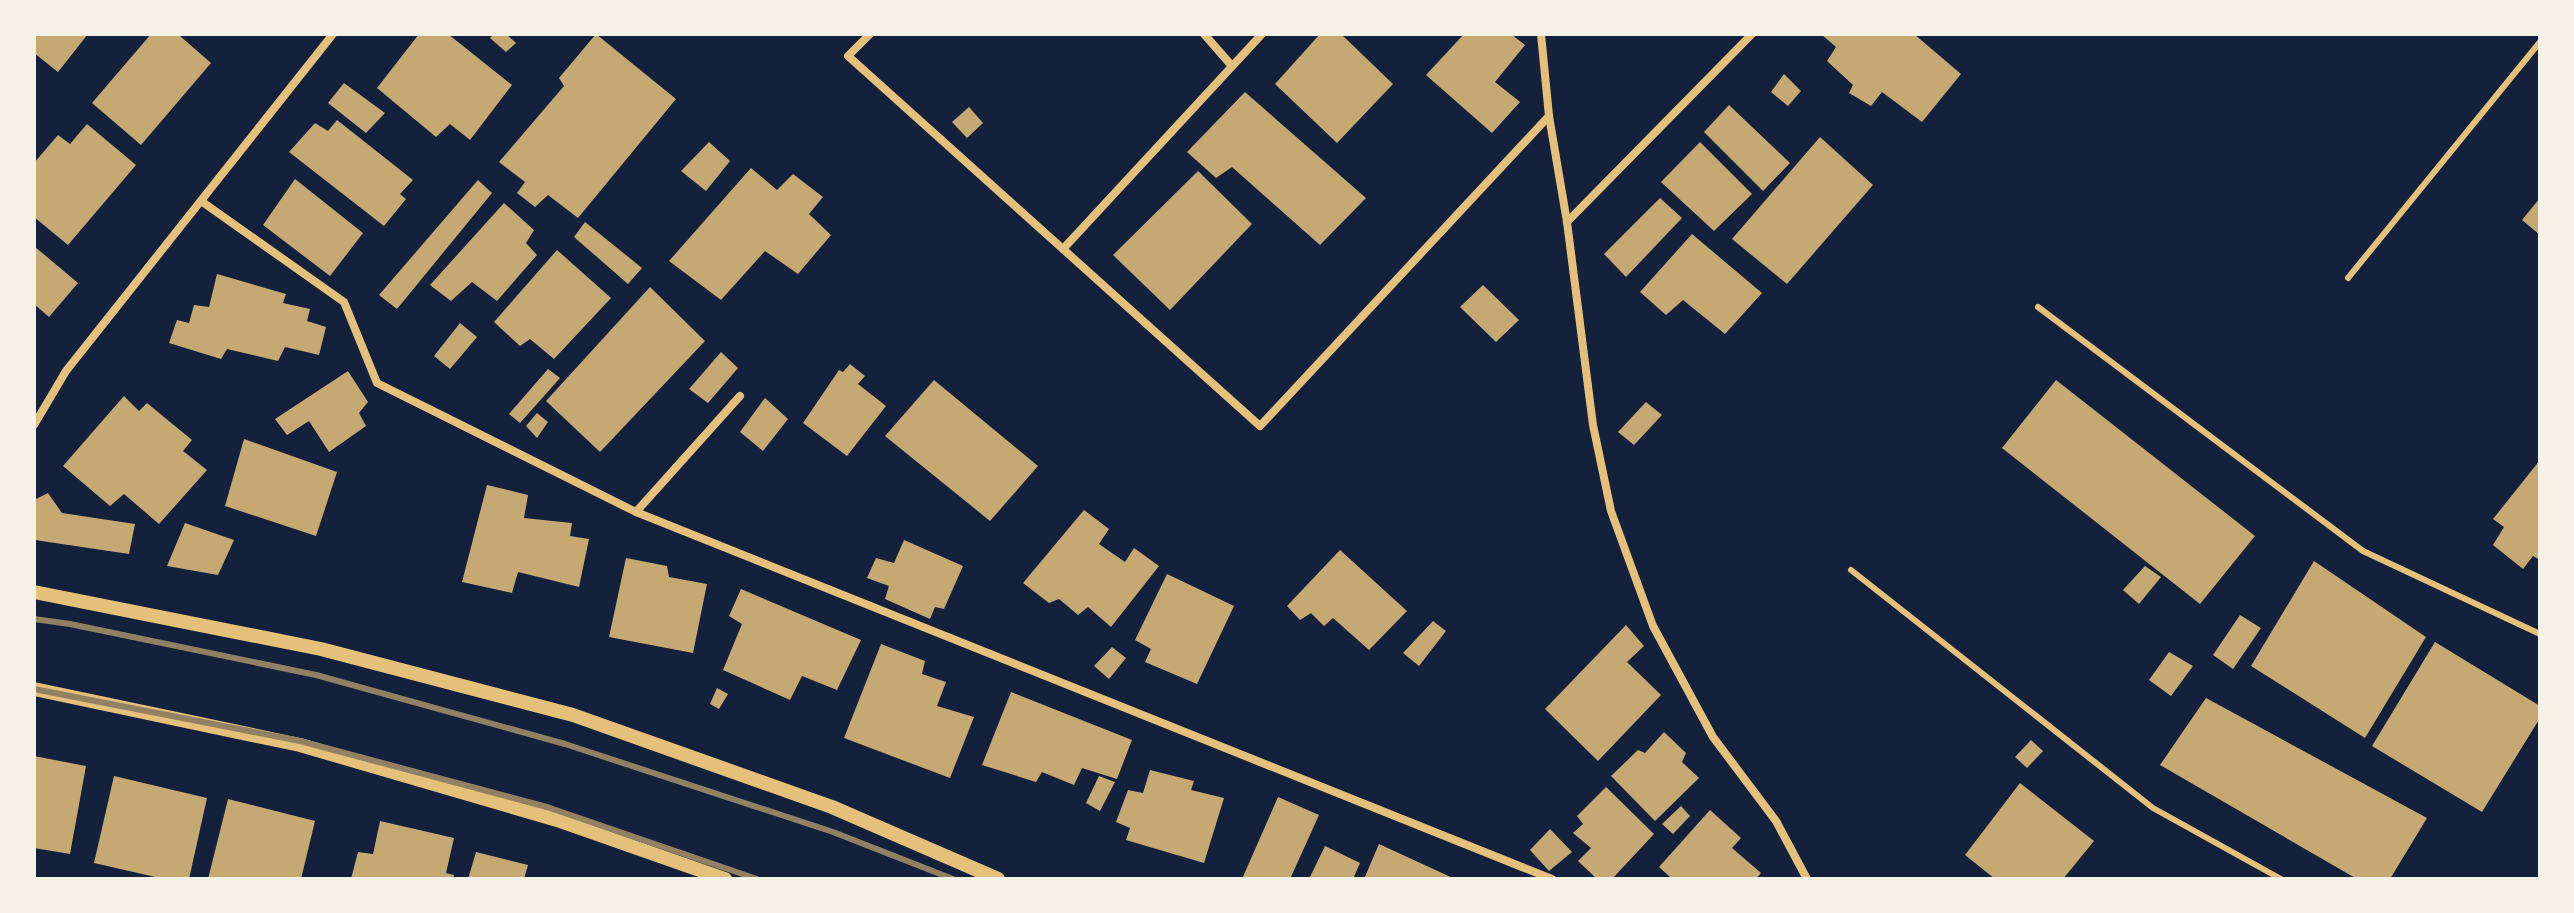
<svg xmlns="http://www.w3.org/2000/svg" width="2574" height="913" viewBox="0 0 2574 913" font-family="Inter,sans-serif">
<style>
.building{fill:#c6a872}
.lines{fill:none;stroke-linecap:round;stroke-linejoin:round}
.service{stroke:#e5c07b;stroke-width:6}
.minor{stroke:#e5c07b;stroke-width:8}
.tertiary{stroke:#e5c07b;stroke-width:14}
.rail{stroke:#918062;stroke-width:6}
</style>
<rect width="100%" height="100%" fill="#14213d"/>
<g class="building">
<polygon points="34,34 88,34 58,72 34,53"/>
<polygon points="151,34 181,34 180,36 211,63 141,145 92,103"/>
<polygon points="419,34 448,34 512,85 470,140 450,124 436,137 377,88"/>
<polygon points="494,34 506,34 516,43 506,52 490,38"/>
<polygon points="596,34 676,99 578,218 548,195 535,207 517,193 525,182 499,162 564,86 559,78"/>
<polygon points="1320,34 1341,34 1393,84 1337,143 1275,84"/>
<polygon points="1464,34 1511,34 1525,45 1495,82 1520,102 1492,133 1426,75"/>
<polygon points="1821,34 1914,34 1961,74 1922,122 1882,92 1871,106 1849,93 1853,85 1827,61 1836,47"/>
<polygon points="1784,74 1801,91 1788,106 1771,92"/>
<polygon points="344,83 385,113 366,133 328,103"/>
<polygon points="1245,92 1366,198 1320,245 1232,167 1216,178 1187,152"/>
<polygon points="1729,105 1790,163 1763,191 1704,132"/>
<polygon points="969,107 983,123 967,138 952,122"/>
<polygon points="337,120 413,180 400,194 406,199 384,226 289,152 315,123 328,131"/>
<polygon points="87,124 136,165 68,245 34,217 34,163 58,135 70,144"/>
<polygon points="1820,137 1873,185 1787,284 1732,239"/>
<polygon points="709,142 730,161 706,191 681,171"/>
<polygon points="1700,142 1752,194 1714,231 1661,182"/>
<polygon points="751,168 777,190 793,174 823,197 809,214 831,235 798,274 765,251 721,300 669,261"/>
<polygon points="1198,171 1252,224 1170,310 1113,255"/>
<polygon points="295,179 363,233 330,276 263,225"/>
<polygon points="478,180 492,193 397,309 379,295"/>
<polygon points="1660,198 1682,218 1626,277 1604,254"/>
<polygon points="2540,198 2540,235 2522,220"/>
<polygon points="504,203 534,230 526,243 537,255 497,301 472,282 451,301 430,285"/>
<polygon points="585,222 642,268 628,284 574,237"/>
<polygon points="1692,234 1762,293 1725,334 1683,300 1666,315 1640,292"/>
<polygon points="34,246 78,283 49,317 34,304"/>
<polygon points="557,250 611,298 554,359 530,339 520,346 494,322"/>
<polygon points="217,274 286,294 283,303 310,309 307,321 326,327 319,355 285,347 278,361 227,349 221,359 169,343 177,320 189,323 194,305 209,307"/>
<polygon points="1483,285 1519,320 1496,342 1460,307"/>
<polygon points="650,287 705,341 600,452 546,401"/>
<polygon points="460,323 477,337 450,369 434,356"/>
<polygon points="721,352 738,368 708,403 689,389"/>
<polygon points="850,364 865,376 858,384 886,406 847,456 803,423 839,370 843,372"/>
<polygon points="548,369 560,378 520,423 509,414"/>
<polygon points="348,371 368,402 359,413 366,426 329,452 309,421 287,435 275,419"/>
<polygon points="934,380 1038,466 990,521 885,436"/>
<polygon points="2056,380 2255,536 2200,604 2002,448"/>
<polygon points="124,396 139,411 147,403 192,440 183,451 207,470 159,524 124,494 110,506 63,466"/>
<polygon points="765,398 788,419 763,451 740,432"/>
<polygon points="1646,402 1662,415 1634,445 1618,432"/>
<polygon points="537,413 548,422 537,438 526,426"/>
<polygon points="244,439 337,472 316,536 225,506"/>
<polygon points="2540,460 2540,560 2533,556 2523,569 2493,545 2504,527 2493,519"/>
<polygon points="487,485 528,495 524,518 572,523 570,536 589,539 579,587 518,572 512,593 462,582"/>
<polygon points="48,493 62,513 135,524 129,554 35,540 34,500"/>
<polygon points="1084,510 1109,529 1099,544 1125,562 1134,548 1159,566 1111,627 1088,607 1078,615 1059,599 1049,603 1023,583"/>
<polygon points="185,523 234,540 218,575 167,566"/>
<polygon points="904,540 963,566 944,609 935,607 930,619 885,599 889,586 867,578 876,558 894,563"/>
<polygon points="1340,550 1407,611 1369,650 1333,618 1324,626 1311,613 1300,620 1287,606"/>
<polygon points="626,558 667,566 669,577 707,584 693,653 609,637"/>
<polygon points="2314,561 2426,637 2365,738 2251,666"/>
<polygon points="2145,566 2161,577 2139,604 2123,590"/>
<polygon points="1167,574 1234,606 1197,684 1145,662 1151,649 1135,640"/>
<polygon points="741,589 861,640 837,690 802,676 790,700 723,670 742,624 729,616"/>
<polygon points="2240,615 2261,628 2233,669 2213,655"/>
<polygon points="1433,621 1446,631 1419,666 1403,653"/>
<polygon points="1626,625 1644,646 1627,662 1661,695 1598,761 1545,709"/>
<polygon points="2435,642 2540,706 2540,718 2482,812 2372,746"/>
<polygon points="881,644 925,661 922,674 946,682 937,706 974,717 950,778 844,738"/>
<polygon points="1112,647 1126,658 1109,679 1094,666"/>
<polygon points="2169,652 2193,666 2171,696 2149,680"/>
<polygon points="717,688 728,694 719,709 710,704"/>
<polygon points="1011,692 1132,740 1117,779 1082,768 1074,785 1042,772 1036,782 982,765"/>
<polygon points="2206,698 2427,818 2390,879 2357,879 2160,765"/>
<polygon points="1664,732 1686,753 1682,762 1699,778 1655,821 1611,776 1638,750 1645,753"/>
<polygon points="2031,740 2043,751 2027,768 2015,757"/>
<polygon points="34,756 86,766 70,854 34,848"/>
<polygon points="1150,770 1194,781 1191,790 1224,798 1204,863 1126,840 1130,828 1116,822 1128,790 1143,793"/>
<polygon points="114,776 207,798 189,879 164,879 94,863"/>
<polygon points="1099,776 1115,782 1100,811 1086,803"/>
<polygon points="2020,783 2094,841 2063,879 1995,879 1965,855"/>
<polygon points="1606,787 1654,834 1612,879 1597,879 1578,861 1591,848 1573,833 1583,824 1577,816"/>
<polygon points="1278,797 1319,815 1290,879 1242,879"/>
<polygon points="228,799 315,821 301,879 208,879"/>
<polygon points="1681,806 1690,816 1673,834 1662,824"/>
<polygon points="1710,810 1741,838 1732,848 1761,873 1756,879 1667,879 1670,877 1659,867"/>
<polygon points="380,821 454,838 446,873 454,875 453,879 351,879 358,852 373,854"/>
<polygon points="1550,829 1572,852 1549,871 1530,850"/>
<polygon points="1379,844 1455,879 1364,879"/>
<polygon points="1325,846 1360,863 1353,879 1309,879"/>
<polygon points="476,852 528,865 524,879 468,879"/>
</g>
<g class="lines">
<g class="service">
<polyline points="2348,278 2540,42"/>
<polyline points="2038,307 2363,551 2540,634"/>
<polyline points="1851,570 2153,808 2281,879"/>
</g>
<g class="minor">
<polyline points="870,34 848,56 1260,426 1549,116"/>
<polyline points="1204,34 1232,66"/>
<polyline points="1541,34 1549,116 1567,222 1593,425 1611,511 1653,626 1713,737 1776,821 1807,879"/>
<polyline points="201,201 344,302 377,383 636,512 1552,879"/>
<polyline points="1567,222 1752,34"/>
<polyline points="1063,249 1262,34"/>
<polyline points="34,425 66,371 333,34"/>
<polyline points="636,512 740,396"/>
</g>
<g class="tertiary">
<polyline points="34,592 321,649 573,715 832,807 998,879"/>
<polyline points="34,689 300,745 557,820 725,879"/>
</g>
<g class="rail">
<polyline points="34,619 70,624 316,675 565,744 833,832 953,879"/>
<polyline points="34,689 300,741 547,807 757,879"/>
</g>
</g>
<rect width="2574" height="913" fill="none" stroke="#f6f1e7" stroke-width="72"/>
</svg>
